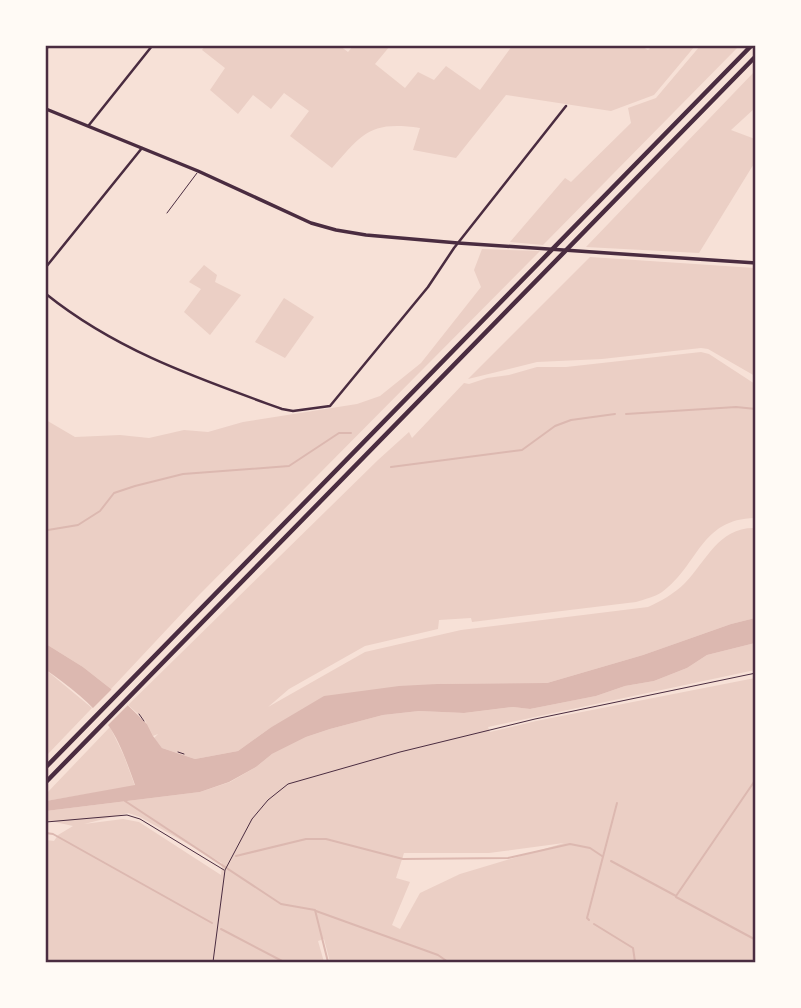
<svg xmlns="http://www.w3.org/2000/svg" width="801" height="1008" viewBox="0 0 801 1008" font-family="Jost,sans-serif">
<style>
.green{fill:#ebcfc5;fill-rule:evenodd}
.water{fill:#dcb8b0}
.pier{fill:#f7e1d7}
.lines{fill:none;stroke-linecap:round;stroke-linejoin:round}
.stream{stroke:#dcb8b0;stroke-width:2}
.path{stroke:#4a2c40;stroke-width:1}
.service{stroke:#4a2c40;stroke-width:1}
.minor{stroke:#4a2c40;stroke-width:2.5}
.tertiary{stroke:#4a2c40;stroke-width:3.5}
.secondary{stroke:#4a2c40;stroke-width:3.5}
.motorway{stroke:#4a2c40;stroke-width:4.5}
.neatline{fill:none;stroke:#4a2c40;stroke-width:2.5}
</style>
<rect width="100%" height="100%" fill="#f7e1d7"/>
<g class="green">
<path d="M205,46H340L348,52L353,46H390L375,64L405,88L418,72L434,80L446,66L480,90L512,46H641L648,50L652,46H695L654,95L611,111L506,95L456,158L413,150L420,128C370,121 363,133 332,168L290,136L309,111L284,93L271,109L253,95L238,114L210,90L225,68L202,50Z"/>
<polygon points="700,46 739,46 543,245 510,242 565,178 571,182 631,123 628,108 656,98"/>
<polygon points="755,71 755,108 731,130 755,139 755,162 699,253 586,247"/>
<polygon points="482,249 540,251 199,595 111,689 83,667 46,644 46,420 75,437 120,435 149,438 184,430 208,432 243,422 357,404 380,396 421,363 481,287 474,270"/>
<polygon points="590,257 755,268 755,376 708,349 701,348 602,359 537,362 468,379"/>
<polygon points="204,265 217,275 215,282 241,295 210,335 184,312 201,289 189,282"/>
<polygon points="284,298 314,317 285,358 255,342"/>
<path d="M701,352L709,354L755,384V518C700,519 699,565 662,592C655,597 645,599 636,602L472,622L471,618L439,620L438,629L365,646L289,689L268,707L365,652L461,630L648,607C661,601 674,594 685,583C707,560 719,527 755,528V618L731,624L643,655L547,683L437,684L270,728L238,751L195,759L162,748L154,738L158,734L153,736L145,720L128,705L378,460L409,432L412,438L464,383L469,384L487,378L509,375L537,367H566Z"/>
<path d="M755,643V670L488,727L490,732L536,721L755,678V962H330L324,939L318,941L324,962H52L46,961V840L54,841L58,835L73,826L46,820V811L200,792L230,782L256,767L272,754L306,737L330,729L383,715L419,711L464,713L513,707L530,709L596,696L625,686L654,681L687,668L707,655ZM128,813L140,817L222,863L221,875L139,822L123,819L84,824ZM564,843L460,874L420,893L400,929L392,925L410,882L396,878L404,853H489Z"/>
<polygon points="46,670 92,708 46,756"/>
<polygon points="110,727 124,756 135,786 46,801 46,794"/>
</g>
<path class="water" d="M755,618V643L707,655L687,668L654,681L625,686L596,696L530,709L513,707L464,713L419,711L383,715L330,729L306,737L272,754L256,767L229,782L200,792L46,811V801L135,785C129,768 119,739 108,725C92,704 68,685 46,670V644L83,667L111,689L147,724L153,736L162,748L195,759L238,751L270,728L324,696L399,686L437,684L547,683L643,655L731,624Z"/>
<polygon class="pier" points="114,687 130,703 106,727 90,711"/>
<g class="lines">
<g class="stream">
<polyline points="626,414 736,407 756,409"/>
<polyline points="391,467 522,450 555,426 571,420 615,414"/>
<polyline points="48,530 78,525 100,511 114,493 135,486 183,474 289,466 339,433 351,433"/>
<polyline points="125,801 281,904 315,910 328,962"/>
<polyline points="46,833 53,834 212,923"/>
<polyline points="236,856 306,839 326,839 403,859 508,858 570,844 590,848 602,856"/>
<polyline points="611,861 676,896 756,779"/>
<polyline points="676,897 756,940"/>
<polyline points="316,911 438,955 448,962"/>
<polyline points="589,920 587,918 617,803"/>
<polyline points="594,924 633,948 635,962"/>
<polyline points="221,929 284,962"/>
</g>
<g class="path">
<polyline points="139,714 144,721"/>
<polyline points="178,752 184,754"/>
<polyline points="46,822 127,815 140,819 224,870"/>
<polyline points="213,962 225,870 252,819 268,800 288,784 400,752 535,719 756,673"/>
</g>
<polyline class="service" points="167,213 197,173"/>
<g class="minor">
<polyline points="89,125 152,46"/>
<polyline points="46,267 142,148"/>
<path d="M46,294C117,351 197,378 282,409L293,411L330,406L428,287L454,248L566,106"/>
</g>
<polyline class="tertiary" points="46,109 198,171 311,223 336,230 366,235 458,243 756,263"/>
<polyline class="secondary" points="46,48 48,46"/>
<g class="motorway">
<polyline points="46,767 751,46"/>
<polyline points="46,782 756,56"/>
</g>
</g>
<rect width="801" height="1008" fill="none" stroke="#fffaf5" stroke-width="94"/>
<rect x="47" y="47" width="707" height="914" class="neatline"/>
</svg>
